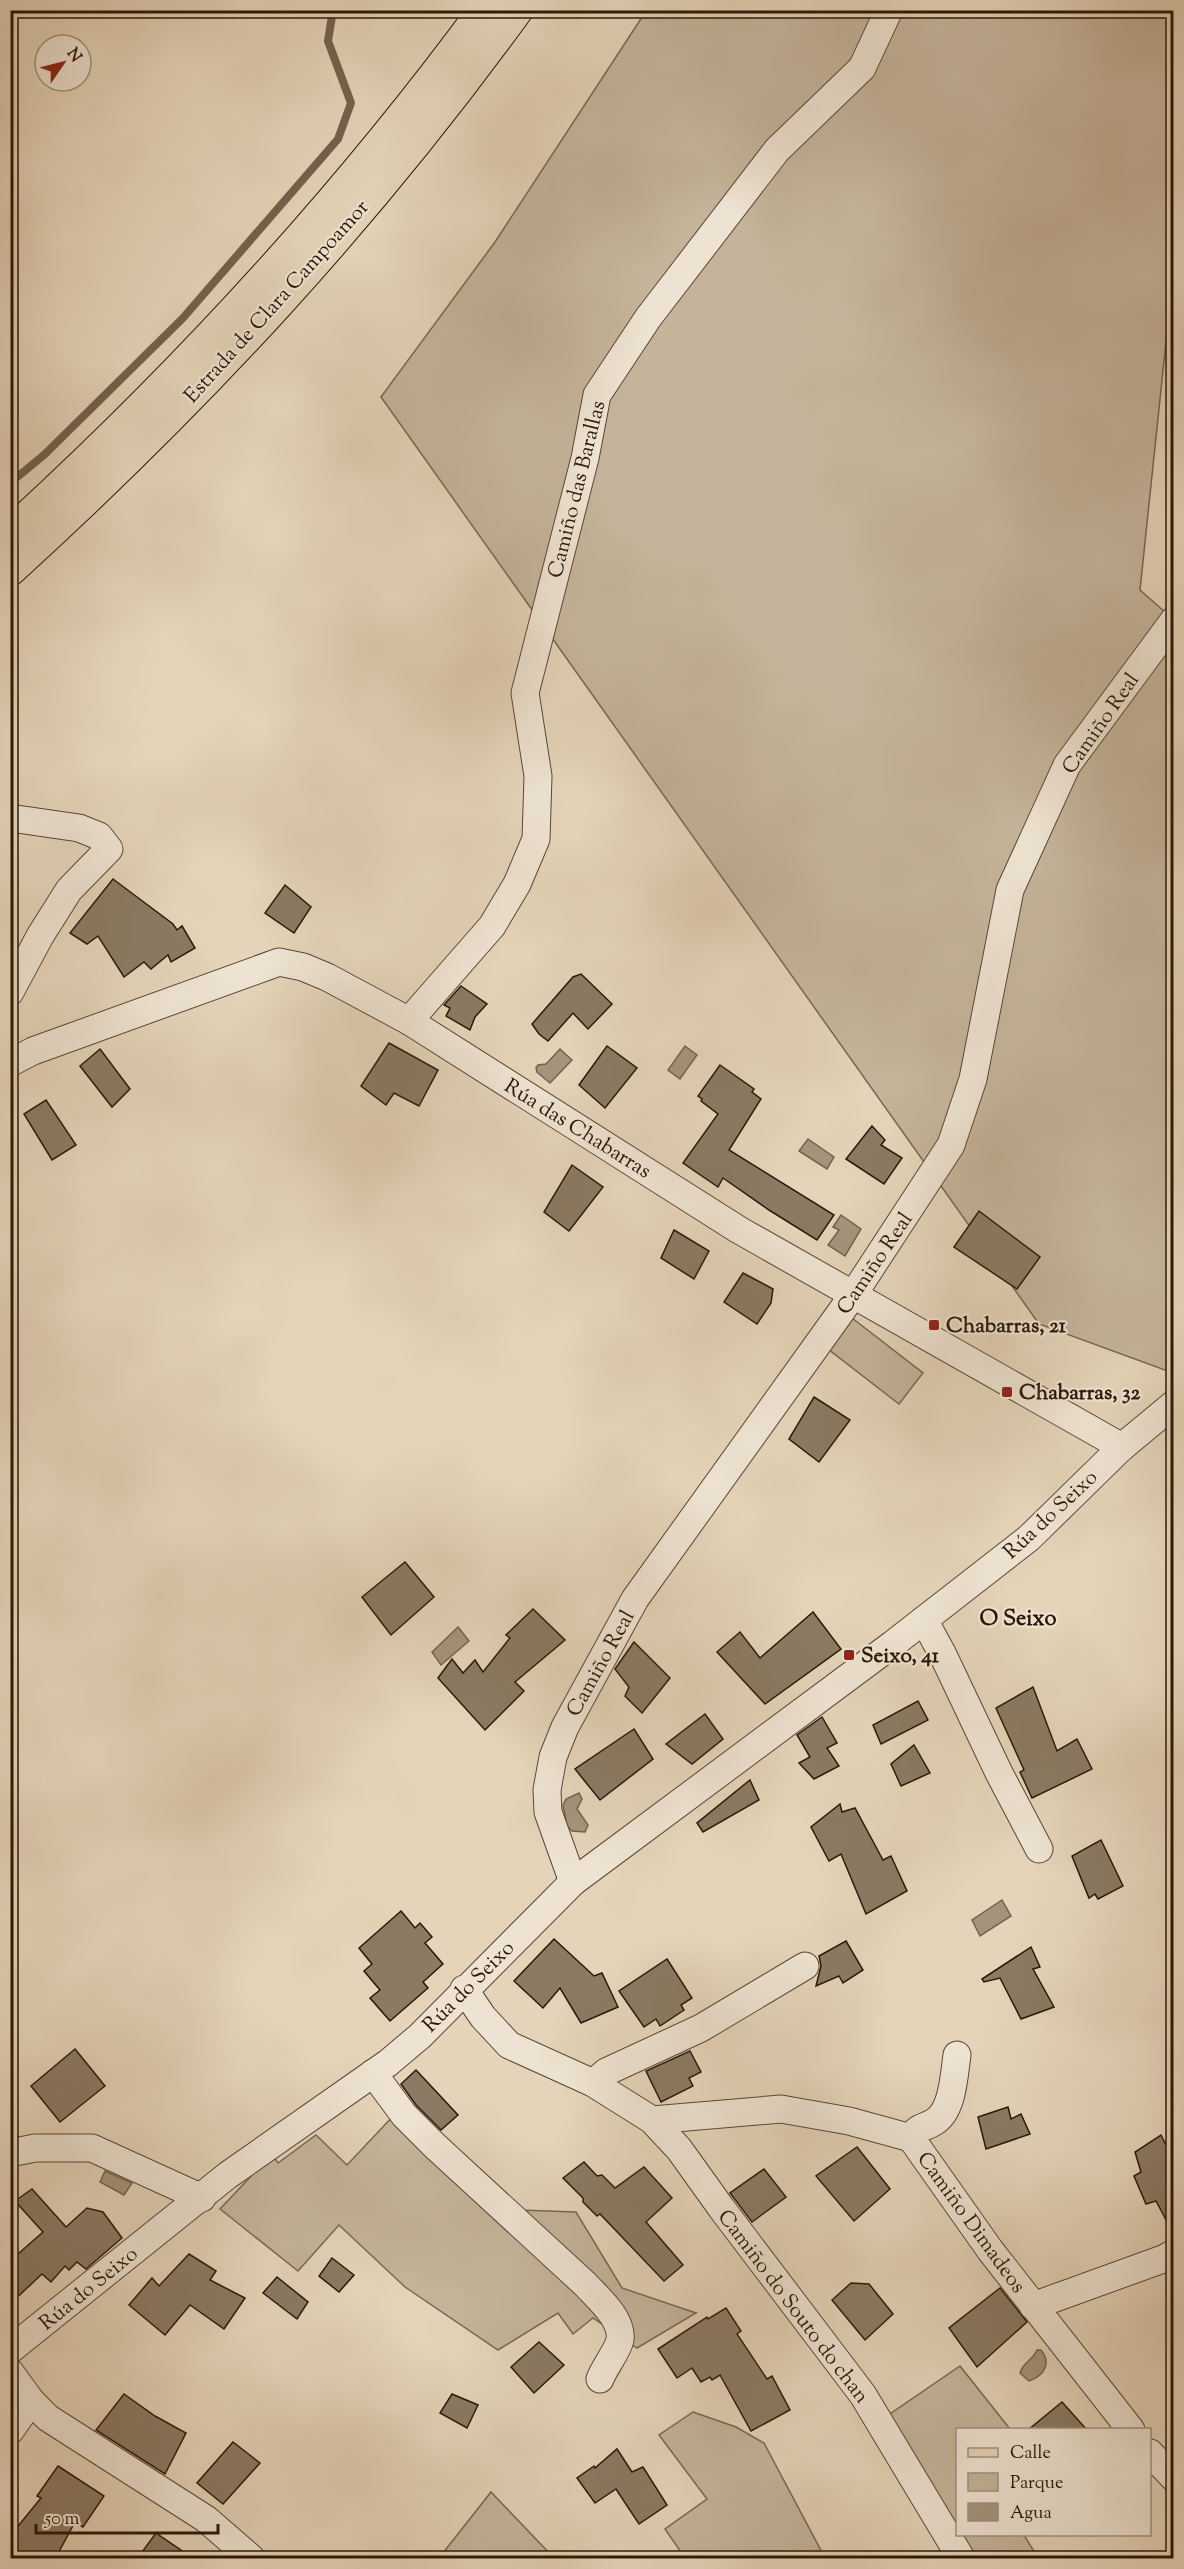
<svg xmlns="http://www.w3.org/2000/svg" width="1184" height="2569" viewBox="0 0 1184 2569" font-family="'Sorts Mill Goudy',serif">
<style>
.green{fill:#c5b49b;stroke:#786652;stroke-width:1.5}
.water{fill:#a5947d;stroke:#74624e;stroke-width:1.5}
.lines{fill:none;stroke-linecap:round;stroke-linejoin:round}
.stream{stroke:#74624e;stroke-width:8}
.building{fill:#8b7a64;stroke:#2a1808;stroke-width:1.5}
.street-casing{stroke:#594734;stroke-width:29}
.primary-casing{stroke:#2a1808;stroke-width:35}
.street{stroke:#eee3d2;stroke-width:27}
.primary{stroke:#e5d4b9;stroke-width:33}
.poi-dot{fill:#8f2418;stroke:#eee3d2;stroke-width:2}
.labels{text-anchor:middle;stroke-width:4.5;stroke-linejoin:round;paint-order:stroke}
.street-label{font-size:21px;fill:#2a1808;stroke:#eee3d2}
.poi-label{font-size:21px;font-weight:bold;fill:#2a1808;stroke:#eee3d2;text-anchor:start}
.neighbourhood-label{font-size:22px;font-weight:bold;fill:#2a1808;stroke:#eee3d2}
</style>
<rect width="100%" height="100%" fill="#e5d4b9"/>
<filter id="stains"><feTurbulence type="fractalNoise" baseFrequency=".00333" numOctaves="4"/><feColorMatrix values="0 0 0 0 .2 0 0 0 0 .09 0 0 0 0 .02 0 0 0 .5 -.17"/></filter>
<radialGradient id="worn" r=".72"><stop offset=".6" stop-color="#630" stop-opacity="0"/><stop offset="1" stop-color="#630" stop-opacity=".3"/></radialGradient>
<g class="green">
<polygon points="646,11 1173,11 1173,275 1140,590 1174,620 1173,1373 1039,1324 381,397 495,242"/>
<polygon points="852,1318 923,1373 899,1404 828,1349"/>
<polygon points="396,2113 518,2210 576,2212 622,2288 696,2313 637,2348 593,2318 573,2334 558,2313 498,2350 405,2287 339,2225 298,2271 220,2209 272,2154 278,2163 316,2135 347,2165"/>
<polygon points="960,2366 1010,2429 958,2430 958,2534 1024,2535 1038,2558 966,2558 884,2418"/>
<polygon points="693,2412 736,2427 764,2443 825,2558 685,2558 665,2529 707,2499 659,2435"/>
<polygon points="491,2492 554,2558 439,2558"/>
</g>
<g class="water">
<polygon points="685,1046 697,1055 680,1079 668,1070"/>
<polygon points="560,1049 572,1060 550,1083 537,1072 536,1068 538,1065 546,1064"/>
<polygon points="808,1139 834,1157 827,1169 799,1151"/>
<polygon points="841,1215 861,1229 845,1256 828,1245 839,1230 833,1227"/>
<polygon points="458,1627 469,1641 441,1665 432,1652"/>
<polygon points="579,1793 582,1799 577,1809 588,1825 585,1832 572,1831 567,1826 563,1805 566,1799"/>
<polygon points="1002,1900 1011,1916 980,1936 972,1920"/>
<polygon points="105,2171 132,2183 124,2195 100,2182"/>
<path d="M1037,2350H1041C1052,2363 1044,2376 1029,2381L1020,2373C1023,2362 1033,2360 1037,2350Z"/>
</g>
<g class="lines">
<polyline class="stream" points="10,483 44,455 183,318 338,139 351,103 328,41 333,10"/>
</g>
<g class="building">
<polygon points="113,879 173,924 177,930 182,926 195,948 171,962 168,955 151,969 144,962 124,977 98,936 87,944 70,933"/>
<polygon points="285,885 311,907 294,933 265,913"/>
<polygon points="581,974 612,1004 588,1029 573,1013 548,1041 539,1034 532,1024 573,977"/>
<polygon points="461,986 487,1004 475,1017 470,1030 446,1016 450,1008 444,1005"/>
<polygon points="389,1043 438,1070 419,1106 394,1093 386,1105 361,1086"/>
<polygon points="607,1046 637,1068 605,1108 579,1085"/>
<polygon points="100,1049 130,1089 112,1107 80,1066"/>
<polygon points="720,1065 754,1089 752,1092 761,1099 729,1150 834,1215 817,1240 769,1210 723,1178 718,1187 683,1163 718,1114 701,1101 702,1099 698,1096"/>
<polygon points="46,1100 76,1145 52,1160 24,1114"/>
<polygon points="872,1126 885,1140 881,1145 902,1158 884,1184 846,1159"/>
<polygon points="572,1165 603,1187 569,1231 544,1212"/>
<polygon points="979,1211 1040,1257 1017,1289 954,1247"/>
<polygon points="674,1230 709,1251 694,1279 661,1258"/>
<polygon points="743,1273 773,1289 771,1303 757,1324 724,1302"/>
<polygon points="814,1397 850,1420 819,1462 789,1439"/>
<polygon points="405,1562 434,1597 391,1635 362,1597"/>
<polygon points="533,1609 565,1640 515,1682 524,1691 485,1730 438,1678 452,1659 463,1673 475,1660 483,1672 510,1638 506,1635"/>
<polygon points="813,1612 841,1649 765,1704 717,1652 740,1632 760,1658"/>
<polygon points="634,1642 670,1678 642,1713 625,1696 629,1687 615,1669"/>
<polygon points="1033,1687 1057,1751 1077,1739 1092,1769 1032,1798 1020,1772 1024,1770 996,1708"/>
<polygon points="918,1701 928,1720 881,1744 873,1725"/>
<polygon points="705,1714 723,1739 692,1764 666,1744"/>
<polygon points="822,1717 837,1743 827,1748 839,1766 814,1779 799,1763 810,1757 797,1735"/>
<polygon points="634,1729 653,1759 600,1800 575,1769"/>
<polygon points="914,1745 930,1773 901,1786 891,1764"/>
<polygon points="750,1780 759,1800 703,1832 697,1823"/>
<polygon points="840,1804 842,1812 855,1808 883,1860 891,1856 907,1891 866,1914 841,1854 829,1861 811,1827"/>
<polygon points="1101,1840 1123,1886 1098,1899 1095,1894 1089,1898 1072,1856"/>
<polygon points="401,1911 415,1928 420,1923 432,1937 425,1943 443,1964 423,1982 428,1988 390,2021 370,1998 380,1990 364,1971 372,1964 359,1948"/>
<polygon points="554,1939 594,1976 602,1973 618,2007 581,2023 560,1988 543,2008 514,1981"/>
<polygon points="846,1941 863,1970 843,1983 839,1976 816,1986 821,1966 819,1956"/>
<polygon points="1031,1947 1040,1967 1033,1969 1054,2007 1021,2019 1000,1978 984,1982 982,1979"/>
<polygon points="667,1959 692,1998 681,2005 684,2010 660,2026 656,2019 644,2027 619,1991"/>
<polygon points="75,2049 105,2086 60,2122 31,2086"/>
<polygon points="690,2051 701,2072 689,2078 693,2086 661,2102 646,2071"/>
<polygon points="416,2070 458,2115 441,2130 416,2105 401,2084"/>
<polygon points="1008,2107 1011,2119 1021,2114 1030,2134 986,2149 978,2117"/>
<polygon points="1161,2135 1173,2159 1173,2233 1156,2201 1146,2204 1134,2176 1141,2172 1135,2152"/>
<polygon points="857,2147 890,2189 854,2221 816,2176"/>
<polygon points="584,2162 597,2176 602,2175 615,2188 644,2167 672,2198 646,2222 683,2265 664,2281 600,2214 597,2216 583,2202 583,2198 563,2178"/>
<polygon points="764,2169 786,2197 752,2222 730,2193"/>
<polygon points="32,2189 66,2227 87,2208 103,2212 122,2238 86,2269 77,2262 69,2270 65,2266 51,2282 42,2274 10,2304 10,2261 43,2232 15,2201"/>
<polygon points="189,2254 216,2271 210,2280 245,2298 224,2329 190,2305 165,2335 129,2305 152,2278 159,2286"/>
<polygon points="332,2258 354,2275 339,2292 319,2276"/>
<polygon points="277,2277 308,2302 297,2319 263,2293"/>
<polygon points="851,2283 869,2284 893,2314 865,2340 832,2300"/>
<polygon points="1000,2288 1027,2322 977,2367 949,2328"/>
<polygon points="726,2308 741,2331 737,2334 767,2379 772,2376 790,2410 751,2431 720,2375 712,2380 710,2377 701,2382 692,2368 677,2378 658,2349 707,2317 708,2319"/>
<polygon points="539,2342 564,2365 534,2393 511,2367"/>
<polygon points="124,2394 155,2416 186,2433 165,2474 96,2430"/>
<polygon points="452,2394 478,2405 467,2428 440,2413"/>
<polygon points="1062,2402 1087,2430 1028,2430"/>
<polygon points="233,2442 260,2463 223,2504 197,2483"/>
<polygon points="617,2449 632,2472 643,2467 667,2505 639,2524 616,2489 595,2503 577,2478 594,2466 595,2468"/>
<polygon points="58,2466 104,2496 83,2527 75,2522 55,2559 10,2559 10,2536 41,2498 37,2496"/>
<polygon points="156,2533 194,2559 137,2559"/>
</g>
<g class="lines">
<g class="street-casing">
<g id="street">
<polyline points="10,818 79,828 99,836 109,849 69,890 40,936 10,992"/>
<polyline points="409,1021 492,926 517,884 536,839 538,776 525,693 585,458 597,395 648,318 777,150 862,68 889,10"/>
<polyline points="10,1063 33,1051 279,962 303,967 327,977 409,1021 739,1230 1122,1447"/>
<polyline points="924,1620 943,1655 999,1773 1039,1849"/>
<polyline points="573,1882 548,1812 547,1790 553,1757 565,1727 635,1599 853,1295 951,1145 973,1079 1010,890 1067,765 1174,620"/>
<polyline points="464,1989 483,2017 509,2045 593,2083 652,2120 679,2149 722,2209 863,2395 961,2558"/>
<path d="M373,2073L404,2115L435,2146L585,2284C598,2298 623,2319 620,2340C618,2350 604,2368 600,2379"/>
<polyline points="593,2083 606,2072 701,2028 805,1966"/>
<polyline points="652,2120 781,2109 849,2121 911,2138 990,2250 1131,2430"/>
<path d="M911,2138C919,2125 923,2129 934,2122C953,2111 954,2075 957,2055"/>
<polyline points="10,2153 35,2148 92,2148 202,2198"/>
<polyline points="1033,2306 1163,2259 1174,2253"/>
<polyline points="10,2350 228,2175 388,2063 420,2036 573,1882 893,1644 1029,1538 1122,1447 1174,1404"/>
<polyline points="10,2372 31,2401 48,2418 206,2519 251,2558"/>
<polyline points="10,2431 31,2401"/>
<polyline points="1150,2453 1174,2478"/>
</g>
</g>
<g class="primary-casing">
<g id="primary">
<path d="M10,534C184,375 345,200 485,10"/>
<path d="M10,569C199,397 366,217 516,10"/>
</g>
</g>
<use href="#street" class="street"/>
<use href="#primary" class="primary"/>
</g>
<g class="poi-dot">
<rect x="928" y="1319" width="12" height="12" rx="3"/>
<rect x="1001" y="1386" width="12" height="12" rx="3"/>
<rect x="843" y="1649" width="12" height="12" rx="3"/>
</g>
<g class="labels">
<g class="street-label">
<text transform="translate(276 301) rotate(-48)" y="7">Estrada de Clara Campoamor</text>
<text transform="translate(576 489) rotate(-76)" y="7">Camiño das Barallas</text>
<text transform="translate(1100 723) rotate(-55)" y="7">Camiño Real</text>
<text transform="translate(578 1128) rotate(32)" y="7">Rúa das Chabarras</text>
<text transform="translate(874 1263) rotate(-56)" y="7">Camiño Real</text>
<text transform="translate(1050 1514) rotate(-43)" y="7">Rúa do Seixo</text>
<text transform="translate(600 1663) rotate(-61)" y="7">Camiño Real</text>
<text transform="translate(468 1986) rotate(-45)" y="7">Rúa do Seixo</text>
<text transform="translate(972 2222) rotate(54)" y="7">Camiño Dimadeos</text>
<text transform="translate(88 2288) rotate(-39)" y="7">Rúa do Seixo</text>
<text transform="translate(794 2306) rotate(53)" y="7">Camiño do Souto do chan</text>
</g>
<g class="poi-label">
<text x="946" y="1332">Chabarras, 21</text>
<text x="1019" y="1399">Chabarras, 32</text>
<text x="861" y="1662">Seixo, 41</text>
</g>
<g class="neighbourhood-label">
<text x="1018" y="1625">O Seixo</text>
</g>
</g>
<rect width="1184" height="2569" fill="none" stroke="#e5d4b9" stroke-width="36"/>
<rect x="12" y="12" width="1160" height="2545" fill="none" stroke="#2a1808" stroke-width="3"/>
<rect x="18" y="18" width="1148" height="2533" fill="none" stroke="#2a1808" stroke-width="1.5"/>
<rect x="956" y="2428" width="195" height="108" fill="#eee3d2" stroke="#a09281" stroke-width="1.5"/>
<rect x="968" y="2448" width="30" height="9" fill="#e5d4b9" stroke="#a09281" stroke-width="1.5"/>
<text x="1010" y="2458" font-size="18" fill="#2a1808">Calle</text>
<rect x="968" y="2473" width="30" height="18" fill="#c5b49b" stroke="#a09281" stroke-width="1.5"/>
<text x="1010" y="2488" font-size="18" fill="#2a1808">Parque</text>
<rect x="968" y="2503" width="30" height="18" fill="#a5947d" stroke="#a09281" stroke-width="1.5"/>
<text x="1010" y="2518" font-size="18" fill="#2a1808">Agua</text>
<g transform="translate(63 63) rotate(55)"><circle r="28" fill="#eee3d2" stroke="#a09281" stroke-width="1.5"/>
<path d="M0-4.5L10 22L0 15L-10 22Z" fill="#8f2418"/>
<text y="-9" font-size="16" font-weight="bold" text-anchor="middle" fill="#2a1808">N</text>
</g>
<path d="M36 2524v9h182v-9" fill="none" stroke="#2a1808" stroke-width="3"/>
<text x="45" y="2524" font-size="18" fill="#2a1808" stroke="#eee3d2" stroke-width="4.5" paint-order="stroke">50 m</text>
<rect width="100%" height="100%" filter="url(#stains)"/>
<rect width="100%" height="100%" fill="url(#worn)"/>
</svg>
